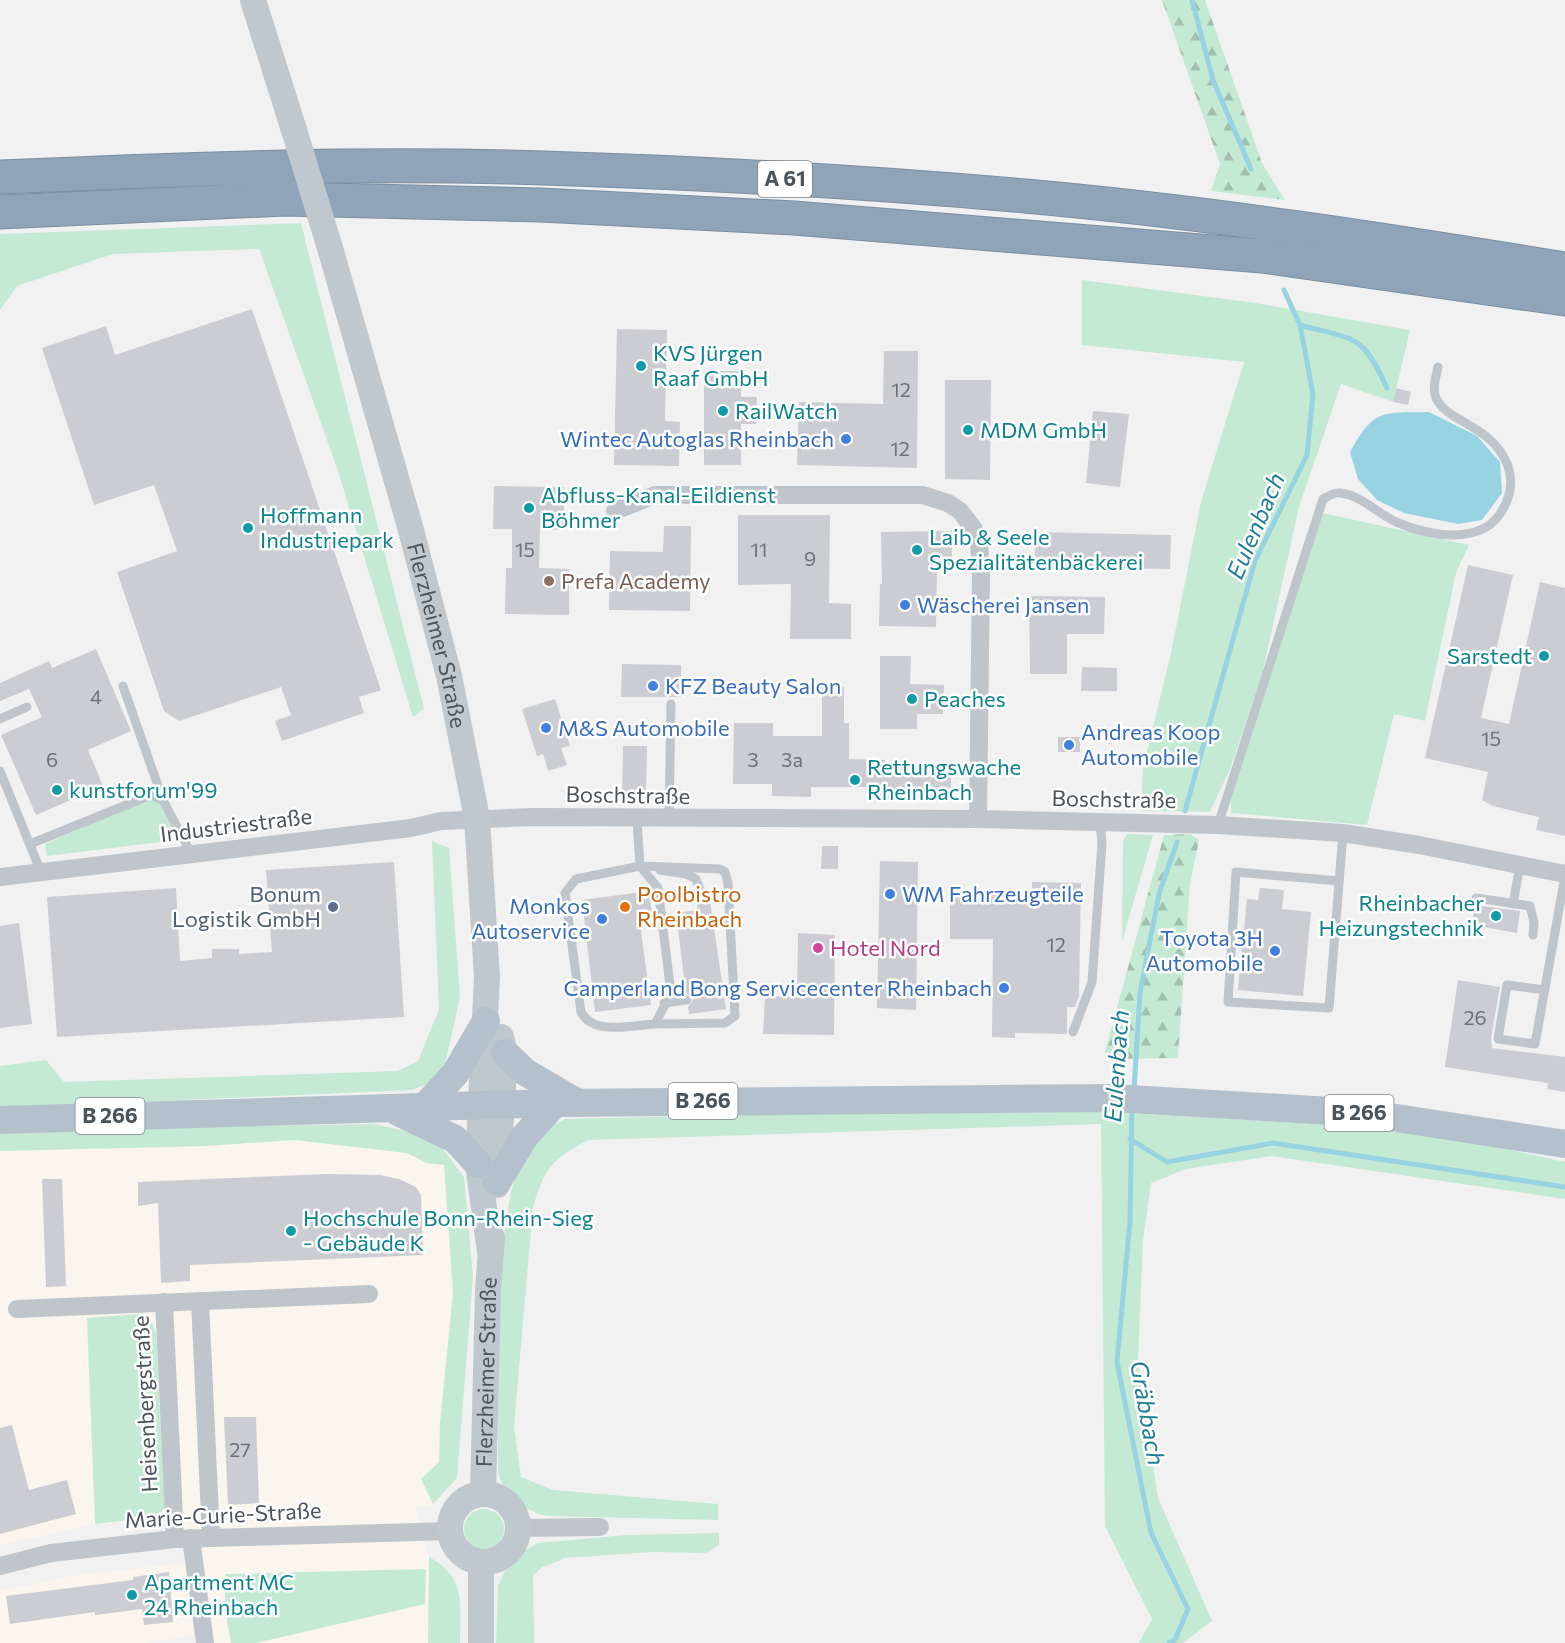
<svg xmlns="http://www.w3.org/2000/svg" width="1565" height="1643" viewBox="0 0 1565 1643" font-family="Commissioner,sans-serif">
<style>
.commercial{fill:#faf6ed}
.grass{fill:#c5ead3}
.forest{fill:url(#forest-firs)}
.water{fill:#98d3e1}
.lines{fill:none;stroke-linecap:round;stroke-linejoin:round}
.stream{stroke:#98d3e1;stroke-width:5}
.building{fill:#cbcdd2}
.motorway-casing{stroke:#7a8fa4;stroke-width:35}
.service{stroke:#bec5cb;stroke-width:9}
.minor{stroke:#bec5cb;stroke-width:18}
.secondary{stroke:#bfc7cf;stroke-width:26}
.primary{stroke:#b4c0cb;stroke-width:28}
.motorway{stroke:#8fa4b8;stroke-width:33}
.secondary-bridge{stroke:#bfc7cf;stroke-width:26}
.culture-dot{fill:#0f9aa8;stroke:#fff;stroke-width:2}
.shop-dot{fill:#3f7fe0;stroke:#fff;stroke-width:2}
.education-dot{fill:#8d6e63;stroke:#fff;stroke-width:2}
.service-dot{fill:#5c6f8a;stroke:#fff;stroke-width:2}
.food-dot{fill:#e8710a;stroke:#fff;stroke-width:2}
.hotel-dot{fill:#d1479c;stroke:#fff;stroke-width:2}
.labels{text-anchor:middle;stroke-width:5;stroke-linejoin:round;paint-order:stroke}
.number-label{font-size:20px;fill:#6b7279}
.shield{fill:#fff;stroke:#81878c;stroke-width:1.5}
.shield-label{font-size:21px;font-weight:bold;fill:#4b545b}
.culture-label{font-size:22px;fill:#0d838f;stroke:#fff;text-anchor:start}
.shop-label{font-size:22px;fill:#366cbe;stroke:#fff;text-anchor:start}
.education-label{font-size:22px;fill:#785e54;stroke:#fff;text-anchor:start}
.street-label{font-size:22px;fill:#4b545b;stroke:#fff}
.service-label{font-size:22px;fill:#4e5e75;stroke:#fff;text-anchor:end}
.food-label{font-size:22px;fill:#c56008;stroke:#fff;text-anchor:start}
.hotel-label{font-size:22px;fill:#b23c85;stroke:#fff;text-anchor:start}
.water-label{font-size:24px;font-style:italic;fill:#1e7d93;stroke:#fff}
</style>
<defs>
<pattern id="forest-firs" width="22" height="20" patternUnits="userSpaceOnUse" patternTransform="scale(1.5)"><rect width="22" height="20" fill="#c5ead3"/><path d="M5 1l3.5 6h-7zM16 11l3.5 6h-7z" fill="#a2c0ae"/></pattern>
</defs>
<rect width="100%" height="100%" fill="#f2f1f1"/>
<polygon class="commercial" points="294,1140 407,1153 426,1163 444,1165 453,1292 440,1423 439,1462 421,1479 433,1504 415,1508 429,1557 428,1643 196,1643 194,1636 144,1643 0,1643 0,1591 70,1576 185,1563 183,1516 95,1524 0,1545 0,1151 207,1146"/>
<g class="grass">
<polygon points="301,223 424,709 413,717 338,471 259,249 113,254 17,286 0,310 0,234"/>
<polygon points="1082,280 1256,303 1410,330 1393,402 1341,384 1299,507 1262,675 1230,769 1210,812 1141,811 1143,768 1171,653 1201,502 1244,362 1082,345"/>
<polygon points="1323,513 1469,545 1456,573 1425,721 1394,714 1367,825 1231,813 1231,790"/>
<polygon points="149,798 162,803 177,840 47,856 45,844"/>
<polygon points="1127,834 1153,835 1122,941 1123,841"/>
<polygon points="432,841 449,848 460,997 443,1074 430,1083 412,1090 0,1108 0,1066 46,1060 64,1082 397,1071 418,1061 439,1009"/>
<path d="M1108,1112L1364,1127L1474,1142L1565,1162V1199L1271,1156L1186,1169L1151,1183L1143,1240L1138,1361L1158,1498L1212,1621L1183,1643H1139L1152,1619L1105,1526L1101,1124L589,1140C552,1158 545,1168 533,1207L514,1426L521,1477L553,1490L718,1504V1520L547,1516C523,1510 503,1496 498,1471L497,1336L505,1227L511,1192L519,1163L546,1128L565,1119L830,1113Z"/>
<polygon points="374,1124 434,1137 464,1177 473,1277 457,1478 433,1504 421,1479 439,1462 440,1423 453,1292 444,1165 426,1163 407,1153 294,1140 207,1146 0,1151 0,1131 6,1130"/>
<polygon points="140,1314 152,1322 156,1333 165,1508 156,1517 95,1524 87,1318"/>
<circle cx="484" cy="1529" r="20"/>
<polygon points="719,1533 719,1545 706,1553 653,1552 565,1558 541,1568 533,1576 534,1643 496,1643 498,1586 505,1571 525,1550 538,1543 627,1535"/>
<path d="M429,1557C467,1576 460,1607 460,1643H428Z"/>
<polygon points="426,1569 425,1604 256,1643 231,1643 225,1610 225,1574"/>
</g>
<g class="forest">
<polygon points="1162,0 1205,0 1262,163 1285,200 1211,191 1220,164"/>
<polygon points="1190,834 1199,840 1190,884 1178,1058 1108,1059 1105,1052 1164,835"/>
</g>
<path class="water" d="M1429,412L1477,436L1500,462L1502,493L1482,520L1458,524L1404,513L1377,500L1358,479L1350,452C1375,408 1381,413 1429,412Z"/>
<g class="lines">
<g class="stream">
<polyline points="1192,0 1213,80 1251,169"/>
<path d="M1300,325C1355,340 1362,333 1387,388"/>
<polyline points="1185,811 1255,561 1307,455 1313,394 1300,325 1284,290"/>
<polyline points="1134,1090 1140,993 1159,894 1177,842"/>
<polyline points="1132,1109 1130,1221 1117,1362 1151,1533 1188,1609 1175,1640 1169,1643"/>
<polyline points="1130,1139 1167,1162 1273,1143 1565,1187"/>
</g>
</g>
<g class="building">
<polygon points="252,309 381,690 359,697 364,713 282,741 275,721 291,715 281,687 179,721 164,711 117,572 177,551 154,485 94,505 42,348 106,326 115,355"/>
<polygon points="617,329 667,330 665,421 680,422 679,466 614,465"/>
<polygon points="884,351 918,351 917,468 797,465 799,402 883,404"/>
<polygon points="704,371 741,371 741,397 757,397 756,424 741,424 741,465 704,465"/>
<polygon points="945,380 991,380 990,480 945,479"/>
<polygon points="1396,388 1411,392 1408,405 1393,402"/>
<polygon points="1093,411 1129,414 1120,487 1086,483"/>
<polygon points="494,486 564,487 564,530 540,529 539,568 569,569 569,615 505,614 506,568 512,568 512,529 493,529"/>
<polygon points="738,515 830,515 829,603 851,604 851,639 790,639 791,584 738,585"/>
<polygon points="664,526 691,526 690,611 609,610 610,551 663,552"/>
<polygon points="952,531 952,567 937,567 936,627 879,626 880,584 882,584 881,532"/>
<polygon points="1035,532 1171,535 1170,569 1035,567"/>
<polygon points="1468,565 1513,575 1481,718 1509,724 1540,582 1565,588 1565,836 1536,830 1539,817 1493,806 1482,800 1488,772 1425,758"/>
<polygon points="1029,596 1105,597 1104,634 1067,634 1067,674 1030,674"/>
<polygon points="96,649 131,731 88,750 103,786 36,815 1,735 42,717 29,689 0,701 0,683 49,661 52,668"/>
<polygon points="880,656 911,656 910,684 944,685 943,714 917,714 917,729 880,729"/>
<polygon points="622,664 681,665 681,697 621,697"/>
<polygon points="1082,667 1117,668 1117,691 1081,691"/>
<polygon points="822,687 844,687 844,723 849,723 849,759 885,760 885,773 951,773 951,799 880,798 880,787 811,787 811,797 772,796 772,784 733,784 734,723 773,723 773,736 822,736"/>
<polygon points="555,699 570,746 561,748 567,765 548,771 543,754 537,756 522,709"/>
<rect x="1058" y="737" width="22" height="15"/>
<polygon points="623,746 647,746 646,794 622,794"/>
<polygon points="822,846 838,846 838,869 821,869"/>
<polygon points="880,861 918,862 916,1010 877,1008"/>
<polygon points="394,862 404,1017 57,1037 47,897 176,888 180,961 212,958 212,949 239,949 239,954 272,952 266,870"/>
<polygon points="1032,882 1081,883 1079,996 1075,1007 1067,1007 1067,1034 1015,1033 1015,1038 992,1037 993,939 950,939 950,891 1032,891"/>
<polygon points="1260,888 1284,890 1282,909 1311,912 1303,996 1238,990 1247,899 1258,900"/>
<polygon points="649,891 652,915 639,916 651,1005 595,1012 582,900"/>
<polygon points="709,894 726,1009 689,1014 688,1007 694,999 686,993 676,913 698,910 695,896 698,901 704,901"/>
<polygon points="1475,905 1520,911 1517,933 1472,925"/>
<polygon points="19,923 32,1024 0,1028 0,926"/>
<polygon points="798,933 835,935 834,1035 763,1034 765,996 797,997"/>
<polygon points="1458,980 1500,987 1491,1038 1492,1048 1565,1057 1565,1092 1547,1089 1548,1083 1445,1067"/>
<polygon points="328,1174 380,1175 399,1179 416,1187 421,1195 423,1255 190,1265 190,1281 161,1283 158,1203 138,1206 138,1182"/>
<polygon points="42,1179 62,1179 66,1286 46,1287"/>
<polygon points="224,1417 256,1417 259,1503 228,1505"/>
<polygon points="12,1425 29,1490 67,1480 76,1514 0,1534 0,1428"/>
<polygon points="169,1572 173,1622 144,1625 142,1609 95,1615 95,1612 10,1624 6,1596 133,1580 133,1577"/>
</g>
<g class="lines">
<g class="motorway-casing">
<g id="motorway">
<path d="M0,177C182,169 363,162 544,168C705,173 866,182 1025,196C1206,212 1386,240 1565,269"/>
<polyline points="0,212 285,199 541,205 794,218 1262,256 1565,299"/>
</g>
</g>
<g class="service">
<polyline points="123,686 163,800"/>
<polyline points="0,719 27,707"/>
<polyline points="0,771 41,872"/>
<path d="M637,820L640,866L658,888L671,993L655,1024C632,1025 593,1036 581,1012L565,893L576,879L640,866L720,869L725,872L728,883L735,1016L725,1023L655,1024"/>
<polyline points="669,820 671,704"/>
<path d="M1218,825L1323,499C1328,496 1334,492 1340,493C1361,495 1377,513 1396,522C1429,536 1483,547 1503,509C1511,495 1513,481 1508,466C1492,424 1447,423 1436,398C1432,388 1436,377 1438,367"/>
<polyline points="30,844 151,795 163,800 192,855"/>
<polyline points="660,870 686,874 696,879 702,895"/>
<polyline points="1339,881 1236,872 1228,1002 1329,1008 1343,833"/>
<polyline points="1476,898 1530,906 1534,922 1533,935"/>
<polyline points="1513,904 1520,865"/>
<polyline points="1545,990 1507,985 1498,1039 1535,1044 1565,876"/>
<polyline points="664,1003 687,1000"/>
<polyline points="1073,1032 1092,982 1102,843 1100,823"/>
</g>
<g class="minor">
<polyline points="615,511 655,495 923,495 948,503 960,511 974,529 979,543 981,572 978,819"/>
<polyline points="0,877 411,828 441,821 532,817 978,819 1218,825 1343,833 1419,845 1565,874"/>
<polyline points="200,1301 211,1537"/>
<polyline points="164,1302 175,1539"/>
<polyline points="17,1309 369,1294"/>
<polyline points="518,1528 600,1527"/>
<polyline points="191,1538 205,1643"/>
<polyline points="0,1566 51,1553 175,1539 450,1531"/>
</g>
<g class="secondary">
<polyline points="253,0 294,130"/>
<path id="s1" d="M330,248L411,530L449,676L477,818L487,977L478,1164L490,1252"/>
<polyline points="497,1185 505,1053 501,1037"/>
<path id="s2" d="M483,1494L488,1290L492,1237"/>
<circle cx="484" cy="1528" r="34"/>
<polyline points="481,1563 481,1643"/>
</g>
<g class="primary">
<polyline points="505,1053 525,1072 578,1103"/>
<polyline points="423,1108 455,1074 486,1021"/>
<polyline points="398,1112 455,1139 478,1164"/>
<polyline points="0,1120 555,1103 1113,1098 1364,1113 1565,1144"/>
<polyline points="497,1182 525,1136 555,1103"/>
</g>
<use href="#motorway" class="motorway"/>
<polyline class="secondary-bridge" points="294,130 330,248"/>
</g>
<g class="culture-dot">
<circle cx="641" cy="366" r="6"/>
<circle cx="723" cy="411" r="6"/>
<circle cx="968" cy="430" r="6"/>
<circle cx="529" cy="508" r="6"/>
<circle cx="248" cy="528" r="6"/>
<circle cx="917" cy="550" r="6"/>
<circle cx="1544" cy="656" r="6"/>
<circle cx="912" cy="699" r="6"/>
<circle cx="855" cy="780" r="6"/>
<circle cx="57" cy="790" r="6"/>
<circle cx="1496" cy="916" r="6"/>
<circle cx="291" cy="1231" r="6"/>
<circle cx="132" cy="1595" r="6"/>
</g>
<g class="shop-dot">
<circle cx="846" cy="439" r="6"/>
<circle cx="905" cy="605" r="6"/>
<circle cx="653" cy="686" r="6"/>
<circle cx="546" cy="728" r="6"/>
<circle cx="1069" cy="745" r="6"/>
<circle cx="890" cy="894" r="6"/>
<circle cx="602" cy="919" r="6"/>
<circle cx="1275" cy="951" r="6"/>
<circle cx="1004" cy="988" r="6"/>
</g>
<circle class="education-dot" cx="549" cy="581" r="6"/>
<circle class="service-dot" cx="333" cy="907" r="6"/>
<circle class="food-dot" cx="625" cy="907" r="6"/>
<circle class="hotel-dot" cx="818" cy="948" r="6"/>
<g class="labels">
<g class="number-label">
<text x="901" y="397">12</text>
<text x="900" y="456">12</text>
<text x="525" y="557">15</text>
<text x="759" y="557">11</text>
<text x="810" y="566">9</text>
<text x="96" y="704">4</text>
<text x="1491" y="746">15</text>
<text x="52" y="767">6</text>
<text x="753" y="767">3</text>
<text x="792" y="767">3a</text>
<text x="1056" y="952">12</text>
<text x="1475" y="1025">26</text>
<text x="240" y="1457">27</text>
</g>
<g class="shield">
<rect x="758" y="161" width="54" height="36" rx="4.5"/>
<rect x="668.5" y="1083" width="69" height="36" rx="4.5"/>
<rect x="1324.5" y="1095" width="69" height="36" rx="4.5"/>
<rect x="75.5" y="1098" width="69" height="36" rx="4.5"/>
</g>
<g class="shield-label">
<text x="785" y="186">A 61</text>
<text x="703" y="1108">B 266</text>
<text x="1359" y="1120">B 266</text>
<text x="110" y="1123">B 266</text>
</g>
<g class="culture-label">
<text x="653" y="361">KVS Jürgen<tspan x="653" dy="25">Raaf GmbH</tspan></text>
<text x="735" y="419">RailWatch</text>
<text x="980" y="438">MDM GmbH</text>
<text x="541" y="503">Abfluss-Kanal-Eildienst<tspan x="541" dy="25">Böhmer</tspan></text>
<text x="260" y="523">Hoffmann<tspan x="260" dy="25">Industriepark</tspan></text>
<text x="929" y="545">Laib &amp; Seele<tspan x="929" dy="25">Spezialitätenbäckerei</tspan></text>
<text x="1532" y="664" text-anchor="end">Sarstedt</text>
<text x="924" y="707">Peaches</text>
<text x="867" y="775">Rettungswache<tspan x="867" dy="25">Rheinbach</tspan></text>
<text x="69" y="798">kunstforum'99</text>
<text x="1484" y="911" text-anchor="end">Rheinbacher<tspan x="1484" dy="25">Heizungstechnik</tspan></text>
<text x="303" y="1226">Hochschule Bonn-Rhein-Sieg<tspan x="303" dy="25">- Gebäude K</tspan></text>
<text x="144" y="1590">Apartment MC<tspan x="144" dy="25">24 Rheinbach</tspan></text>
</g>
<g class="shop-label">
<text x="834" y="447" text-anchor="end">Wintec Autoglas Rheinbach</text>
<text x="917" y="613">Wäscherei Jansen</text>
<text x="665" y="694">KFZ Beauty Salon</text>
<text x="558" y="736">M&amp;S Automobile</text>
<text x="1081" y="740">Andreas Koop<tspan x="1081" dy="25">Automobile</tspan></text>
<text x="902" y="902">WM Fahrzeugteile</text>
<text x="590" y="914" text-anchor="end">Monkos<tspan x="590" dy="25">Autoservice</tspan></text>
<text x="1263" y="946" text-anchor="end">Toyota 3H<tspan x="1263" dy="25">Automobile</tspan></text>
<text x="992" y="996" text-anchor="end">Camperland Bong Servicecenter Rheinbach</text>
</g>
<g class="education-label">
<text x="561" y="589">Prefa Academy</text>
</g>
<g class="street-label">
<text dy="8" stroke="none"><textPath href="#s1" startOffset="402">Flerzheimer Straße</textPath></text>
<text transform="translate(628 795) rotate(1)" y="8">Boschstraße</text>
<text transform="translate(1114 799) rotate(1)" y="8">Boschstraße</text>
<text transform="translate(236 825) rotate(-7)" y="8">Industriestraße</text>
<text dy="8" stroke="none"><textPath href="#s2" startOffset="122">Flerzheimer Straße</textPath></text>
<text transform="translate(145 1404) rotate(-93)" y="8">Heisenbergstraße</text>
<text transform="translate(223 1515) rotate(-3)" y="8">Marie-Curie-Straße</text>
</g>
<g class="service-label">
<text x="321" y="902">Bonum<tspan x="321" dy="25">Logistik GmbH</tspan></text>
</g>
<g class="food-label">
<text x="637" y="902">Poolbistro<tspan x="637" dy="25">Rheinbach</tspan></text>
</g>
<g class="hotel-label">
<text x="830" y="956">Hotel Nord</text>
</g>
<g class="water-label">
<text transform="translate(1256 526) rotate(-67)" y="8">Eulenbach</text>
<text transform="translate(1117 1066) rotate(-86)" y="8">Eulenbach</text>
<text transform="translate(1147 1413) rotate(80)" y="8">Gräbbach</text>
</g>
</g>
</svg>
